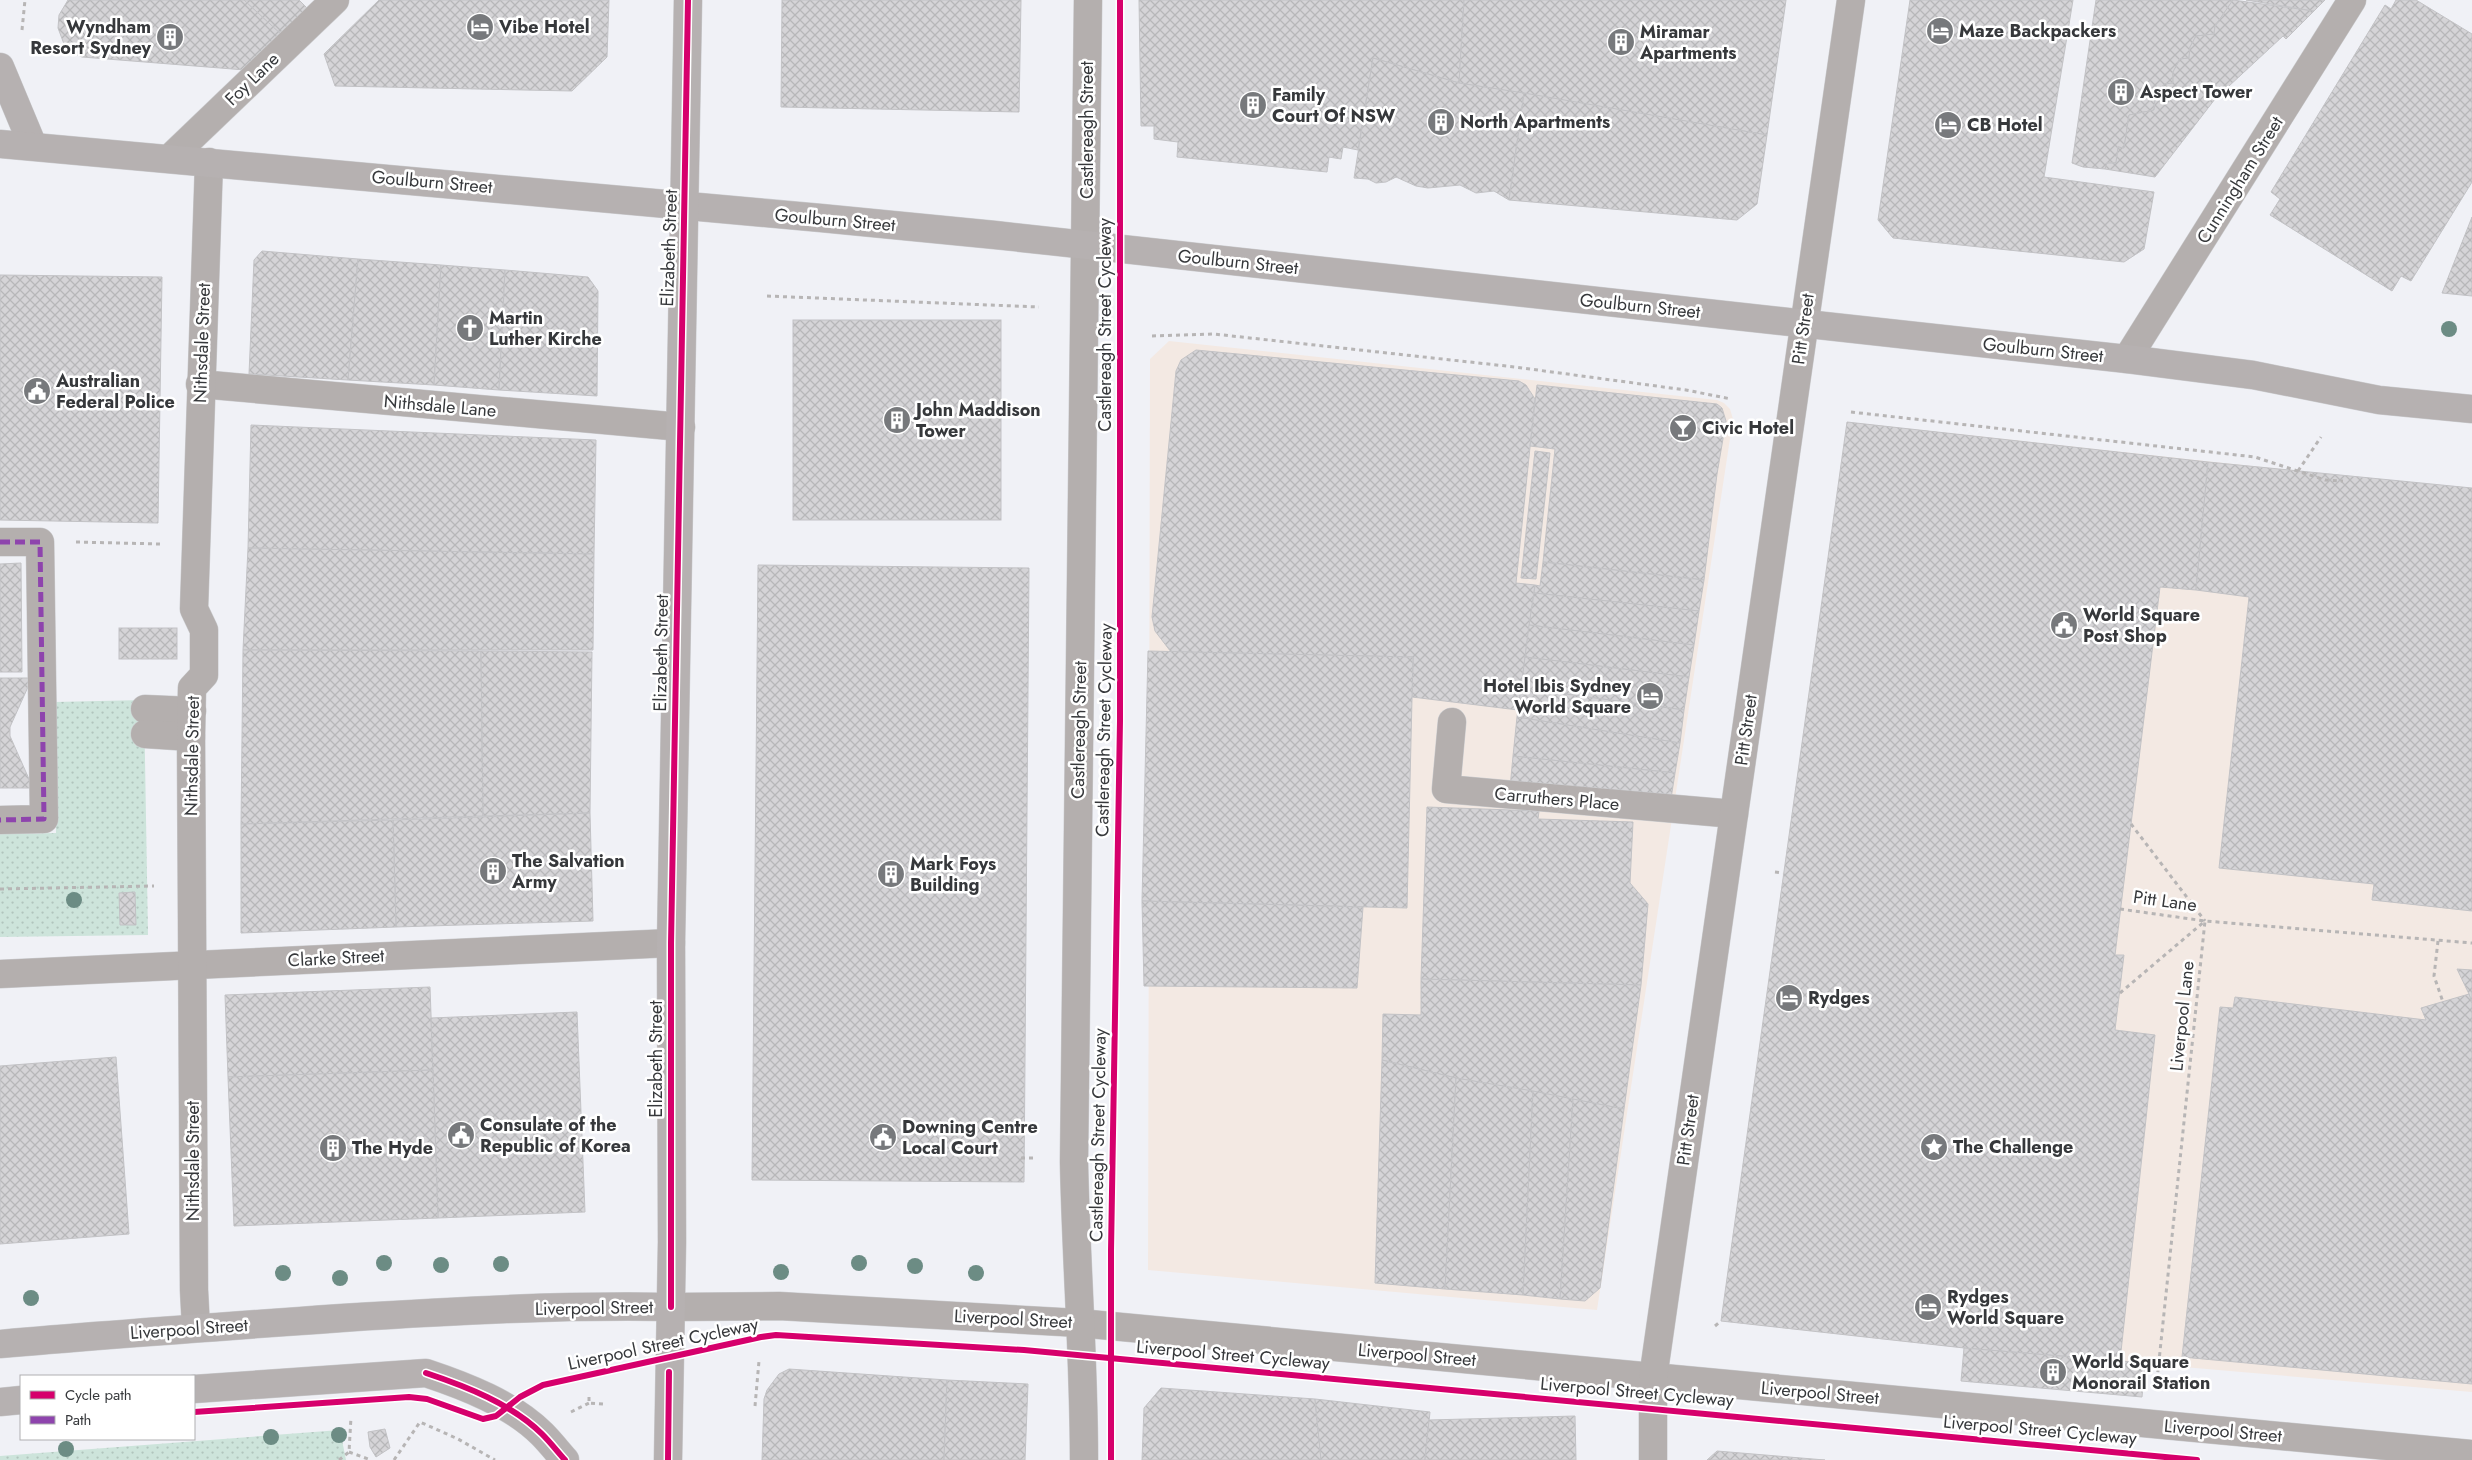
<svg xmlns="http://www.w3.org/2000/svg" width="2472" height="1460" viewBox="0 0 2472 1460" font-family="Jost,sans-serif">
<style>
.commercial{fill:#f3e9e3}
.green{fill:url(#green-dots)}
.building{fill:url(#building-cross-hatch);stroke:#c2c2c5}
.lines{fill:none;stroke-linecap:round;stroke-linejoin:round}
.minor-casing{stroke:#cccdd0;stroke-width:29}
.major-casing{stroke:#cccdd0;stroke-width:29}
.path{stroke:#b7b5b5;stroke-width:3;stroke-dasharray:4 4;stroke-linecap:butt}
.minor{stroke:#b4afae;stroke-width:28}
.major{stroke:#b6b1b1;stroke-width:28}
.quiet{stroke:#8e44ad;stroke-width:5;stroke-dasharray:10 5;stroke-linecap:butt}
.cycleway-casing{stroke:#fff;stroke-width:9}
.cycleway{stroke:#d6006c;stroke-width:6}
.tree{fill:#6c8c84}
.labels{text-anchor:middle;stroke-width:5;stroke-linejoin:round;paint-order:stroke}
.poi-label{font-size:18px;font-weight:bold;fill:#36383b;stroke:#fff;text-anchor:start}
.street-label{font-size:18px;fill:#36383b;stroke:#fff}
</style>
<defs>
<pattern id="green-dots" width="8" height="8" patternUnits="userSpaceOnUse" patternTransform="scale(1.25)"><rect width="8" height="8" fill="#cde4db"/><path d="M2 2h.1M6 6h.1" fill="none" stroke="#b1c4bd" stroke-width="1.8" stroke-linecap="round"/></pattern>
<pattern id="building-cross-hatch" width="8" height="8" patternUnits="userSpaceOnUse" patternTransform="scale(1.25)"><rect width="8" height="8" fill="#d5d4d7"/><path d="M0 0l8 8M0 8l8-8" fill="none" stroke="#b7b7b9"/></pattern>
</defs>
<rect width="100%" height="100%" fill="#f0f1f6"/>
<g class="commercial">
<polygon points="1169,341 1717,400 1724,403 1730,409 1733,419 1597,1310 1148,1270 1150,359"/>
<polygon points="1847,422 2472,490 2472,1392 1964,1348 1721,1321"/>
</g>
<g class="green">
<polygon points="144,700 148,935 0,937 0,834 56,833 54,702"/>
<polygon points="340,1430 346,1460 0,1460 0,1456"/>
</g>
<g class="building">
<polygon points="68,0 244,0 282,35 245,70 82,57 73,53 64,44 58,28 59,15"/>
<polygon points="244,0 299,0 308,9 282,35"/>
<polygon points="379,0 609,0 607,57 572,91 335,86 324,54"/>
<polygon points="782,0 1021,0 1019,112 781,107"/>
<polygon points="1139,0 1464,0 1459,83 1373,58 1358,150 1343,147 1341,159 1329,157 1327,172 1177,157 1178,142 1154,139 1154,126 1141,126"/>
<polygon points="1464,0 1786,0 1767,135 1459,83"/>
<polygon points="1910,0 2073,0 2044,177 2154,192 2144,249 2124,262 1893,238 1878,220"/>
<polygon points="2096,0 2233,0 2215,26 2214,34 2196,36 2190,47 2189,58 2180,59 2173,72 2173,83 2164,84 2155,99 2154,110 2129,115 2124,148 2118,147 2116,163 2107,163 2105,169 2083,167 2072,163"/>
<polygon points="2233,0 2314,11 2286,39 2283,36 2215,99 2155,177 2105,169 2107,163 2116,163 2118,147 2124,148 2129,115 2154,110 2155,99 2164,84 2173,83 2173,72 2180,59 2189,58 2190,47 2196,36 2214,34 2215,26"/>
<polygon points="2246,0 2325,0 2314,11"/>
<polygon points="2396,0 2416,0 2472,34 2472,182 2411,281 2401,276 2392,291 2270,215 2280,199 2271,192 2385,5 2391,9"/>
<polygon points="1373,58 1459,83 1524,93 1509,200 1494,191 1476,193 1460,185 1428,188 1416,186 1396,177 1386,182 1376,183 1368,179 1354,178"/>
<polygon points="1524,93 1767,135 1757,204 1737,220 1509,200"/>
<polygon points="2472,217 2472,296 2442,293"/>
<polygon points="262,251 358,259 348,380 249,374 254,260"/>
<polygon points="358,259 441,265 434,385 348,380"/>
<polygon points="441,265 505,270 499,390 434,385"/>
<polygon points="505,270 588,277 598,291 597,396 499,390"/>
<polygon points="0,275 162,277 158,523 0,520"/>
<rect x="793" y="320" width="208" height="200"/>
<polygon points="1196,350 1519,381 1526,385 1535,399 1516,583 1535,585 1518,710 1412,697 1413,657 1171,652 1155,631 1152,617 1176,371 1181,360"/>
<polygon points="1537,385 1717,404 1722,408 1726,421 1717,474 1704,580 1543,562 1555,449 1530,446"/>
<polygon points="1847,422 2208,462 2196,590 2160,587 2115,955 2124,955 2115,1030 2155,1035 2120,1361 1964,1348 1721,1321"/>
<polygon points="251,425 596,440 594,554 248,548"/>
<polygon points="1535,451 1550,453 1536,579 1521,578"/>
<polygon points="2208,462 2472,488 2472,911 2372,900 2374,884 2219,868 2249,597 2196,590"/>
<polygon points="248,548 594,554 593,650 243,650"/>
<polygon points="1543,562 1704,580 1699,611 1534,593 1535,585 1540,586"/>
<polygon points="21,563 22,672 0,672 0,564"/>
<polygon points="758,565 1029,568 1024,1182 752,1180"/>
<polygon points="1534,593 1699,611 1694,645 1529,625"/>
<polygon points="1529,625 1694,645 1689,677 1525,657"/>
<rect x="119" y="628" width="58" height="31"/>
<polygon points="243,650 481,651 483,816 241,824"/>
<polygon points="481,651 592,652 590,813 483,816"/>
<polygon points="1148,651 1413,657 1407,908 1142,901"/>
<polygon points="1525,657 1689,677 1684,710 1521,688"/>
<polygon points="0,678 32,678 10,727 10,736 33,788 0,788"/>
<polygon points="1521,688 1684,710 1680,743 1517,717"/>
<polygon points="1517,717 1680,743 1675,773 1513,756"/>
<polygon points="1513,756 1675,773 1670,805 1510,788"/>
<polygon points="1427,807 1539,811 1538,819 1633,822 1630,883 1648,904 1641,985 1421,979"/>
<polygon points="590,813 593,921 396,927 393,820"/>
<polygon points="393,820 396,927 241,933 241,824"/>
<polygon points="135,892 136,925 120,925 119,893"/>
<polygon points="1142,901 1363,907 1357,988 1144,986"/>
<polygon points="2457,969 2472,970 2472,1003 2469,994"/>
<polygon points="1421,979 1641,985 1624,1109 1456,1078 1382,1060 1383,1014 1421,1015"/>
<polygon points="430,987 433,1070 228,1077 225,995"/>
<polygon points="2469,994 2472,1003 2472,1384 2182,1357 2220,1007 2233,1008 2235,997 2426,1020 2421,1008"/>
<polygon points="577,1012 585,1212 438,1218 431,1018"/>
<polygon points="116,1057 129,1234 0,1244 0,1066"/>
<polygon points="1382,1060 1456,1078 1445,1289 1375,1283"/>
<polygon points="433,1070 438,1218 234,1226 228,1077"/>
<polygon points="1456,1078 1533,1091 1523,1295 1445,1289"/>
<polygon points="1533,1091 1573,1099 1560,1299 1523,1295"/>
<polygon points="1573,1099 1624,1109 1600,1288 1585,1301 1560,1299"/>
<polygon points="1964,1348 2145,1363 2142,1397 1961,1381"/>
<polygon points="789,1369 947,1380 944,1460 762,1460 764,1399 767,1390 779,1374"/>
<polygon points="947,1380 1028,1384 1025,1460 944,1460"/>
<polygon points="1161,1388 1315,1399 1321,1460 1142,1460 1144,1408"/>
<polygon points="1315,1399 1430,1412 1425,1460 1321,1460"/>
<polygon points="1575,1416 1576,1460 1425,1460 1429,1420"/>
<polygon points="385,1429 390,1448 376,1457 370,1447 368,1432"/>
<polygon points="1717,1451 1825,1460 1707,1460"/>
</g>
<g class="lines">
<g class="minor-casing">
<g id="minor">
<polyline points="170,158 335,0"/>
<polyline points="2127,359 2352,0"/>
<polyline points="200,384 681,427"/>
<polyline points="0,542 40,542 44,819 0,820"/>
<polyline points="145,709 192,711"/>
<polyline points="1452,722 1446,789 1734,814"/>
<polyline points="145,734 191,737"/>
<polyline points="0,974 671,943"/>
<polyline points="671,1307 779,1306 1079,1323 2472,1454"/>
<polyline points="196,1328 194,1290 191,737 192,688 204,675 204,630 194,609 209,162"/>
<path d="M1084,1460C1084,1360 1076,1261 1074,1162L1088,0"/>
<polyline points="1653,1460 1653,1378 1851,0"/>
</g>
</g>
<g class="major-casing">
<g id="major">
<polyline points="0,67 33,146"/>
<polyline points="0,144 821,218 995,235 2127,359 2253,375 2379,400 2472,409"/>
<path d="M0,1344C114,1334 228,1326 342,1318C452,1311 561,1305 671,1307"/>
<path d="M194,1389L426,1373C465,1386 512,1404 542,1434C550,1442 557,1451 565,1460"/>
<polyline points="0,1402 21,1400"/>
<polyline points="668,1460 672,1242 671,943 688,0"/>
</g>
</g>
<g class="path">
<polyline points="22,30 25,0"/>
<polyline points="767,296 1039,307"/>
<polyline points="1152,336 1214,334 1515,367 1686,390 1731,399"/>
<polyline points="1851,412 2255,457 2325,480 2343,481"/>
<polyline points="2298,471 2321,437"/>
<polyline points="76,542 160,544"/>
<polyline points="2131,824 2205,921"/>
<polyline points="1775,872 1783,873"/>
<polyline points="0,889 154,886"/>
<polyline points="2120,909 2205,921"/>
<polyline points="2438,941 2434,976 2443,1002"/>
<polyline points="2120,993 2205,921"/>
<polyline points="1021,1158 1036,1158"/>
<polyline points="1715,1326 1721,1321"/>
<polyline points="2157,1380 2205,921 2472,943"/>
<polyline points="589,1397 589,1403 604,1404"/>
<polyline points="755,1406 759,1361"/>
<polyline points="571,1412 589,1403"/>
<polyline points="349,1452 371,1460"/>
<polyline points="339,1460 349,1452 351,1417"/>
<polyline points="394,1460 420,1422 458,1439 495,1460"/>
</g>
<use href="#minor" class="minor"/>
<use href="#major" class="major"/>
<polyline class="quiet" points="0,542 40,542 44,819 0,820"/>
<g class="cycleway-casing">
<g id="cycleway">
<polyline points="671,1307 671,943 688,0"/>
<path d="M426,1373C465,1386 512,1404 542,1434C550,1442 557,1451 565,1460"/>
<polyline points="194,1412 409,1397 427,1399 483,1419 496,1416 520,1397 543,1385 761,1337 776,1335 1024,1350 2197,1460"/>
<polyline points="668,1460 669,1372"/>
<polyline points="1111,1460 1111,1251 1120,721 1120,0"/>
</g>
</g>
<use href="#cycleway" class="cycleway"/>
</g>
<g class="tree">
<circle cx="2449" cy="329" r="8"/>
<circle cx="74" cy="900" r="8"/>
<circle cx="384" cy="1263" r="8"/>
<circle cx="859" cy="1263" r="8"/>
<circle cx="501" cy="1264" r="8"/>
<circle cx="441" cy="1265" r="8"/>
<circle cx="915" cy="1266" r="8"/>
<circle cx="781" cy="1272" r="8"/>
<circle cx="283" cy="1273" r="8"/>
<circle cx="976" cy="1273" r="8"/>
<circle cx="340" cy="1278" r="8"/>
<circle cx="31" cy="1298" r="8"/>
<circle cx="339" cy="1435" r="8"/>
<circle cx="271" cy="1437" r="8"/>
<circle cx="66" cy="1449" r="8"/>
</g>
<defs>
<g id="hotel-disc" transform="scale(1.4375)"><circle r="9.5" fill="#77797c" stroke="#fff"/><path d="M-6-4.5h1.5V1H6V5H4.5V3h-9V5H-6ZM-4 0a1.8 1.8 0 1 1 3.6 0ZM.5 0V-2.5h3Q6-2.5 6 0Z" fill="#fff"/></g>
<g id="building-disc" transform="scale(1.4375)"><circle r="9.5" fill="#77797c" stroke="#fff"/><path d="M-4-6H4V6H1V3H-1V6H-4ZM-2.5-4.3h1.7v1.8h-1.7ZM.8-4.3h1.7v1.8H.8ZM-2.5-1h1.7V.8h-1.7ZM.8-1h1.7V.8H.8Z" fill="#fff"/></g>
<g id="church-disc" transform="scale(1.4375)"><circle r="9.5" fill="#77797c" stroke="#fff"/><path d="M-1.2-6h2.4v3.5h3.3v2.4h-3.3V6h-2.4V-.1h-3.3v-2.4h3.3Z" fill="#fff"/></g>
<g id="civic-disc" transform="scale(1.4375)"><circle r="9.5" fill="#77797c" stroke="#fff"/><path d="M-.6-6.5H3V-4.5H.6V-3L4-1V1h2V6H-6V1h2V-1L-.6-3ZM-1.2 2.5V6h2.4V2.5Z" fill="#fff"/></g>
<g id="bar-disc" transform="scale(1.4375)"><circle r="9.5" fill="#77797c" stroke="#fff"/><path d="M-6-5H6L.8 .8V4.5H3.5V6h-7V4.5H-.8V.8Z" fill="#fff"/></g>
<g id="sight-disc" transform="scale(1.4375)"><circle r="9.5" fill="#77797c" stroke="#fff"/><path d="M0-6L1.8-2.2L6-1.7L2.9 1.2L3.7 5.4L0 3.3L-3.7 5.4L-2.9 1.2L-6-1.7L-1.8-2.2Z" fill="#fff"/></g>
</defs>
<g fill-rule="evenodd">
<use href="#hotel-disc" x="480" y="27"/>
<use href="#hotel-disc" x="1940" y="31"/>
<use href="#building-disc" x="170" y="37"/>
<use href="#building-disc" x="1621" y="42"/>
<use href="#building-disc" x="2121" y="92"/>
<use href="#building-disc" x="1253" y="105"/>
<use href="#building-disc" x="1441" y="122"/>
<use href="#hotel-disc" x="1948" y="125"/>
<use href="#church-disc" x="470" y="328"/>
<use href="#civic-disc" x="37" y="391"/>
<use href="#building-disc" x="897" y="420"/>
<use href="#bar-disc" x="1683" y="428"/>
<use href="#civic-disc" x="2064" y="625"/>
<use href="#hotel-disc" x="1650" y="696"/>
<use href="#building-disc" x="493" y="871"/>
<use href="#building-disc" x="891" y="874"/>
<use href="#hotel-disc" x="1789" y="998"/>
<use href="#civic-disc" x="461" y="1135"/>
<use href="#civic-disc" x="883" y="1137"/>
<use href="#sight-disc" x="1934" y="1147"/>
<use href="#building-disc" x="333" y="1148"/>
<use href="#hotel-disc" x="1928" y="1307"/>
<use href="#building-disc" x="2053" y="1372"/>
</g>
<g class="labels">
<g class="poi-label">
<text x="151" y="33" text-anchor="end">Wyndham<tspan x="151" dy="21">Resort Sydney</tspan></text>
<text x="499" y="33">Vibe Hotel</text>
<text x="1959" y="37">Maze Backpackers</text>
<text x="1640" y="38">Miramar<tspan x="1640" dy="21">Apartments</tspan></text>
<text x="2140" y="98">Aspect Tower</text>
<text x="1272" y="101">Family<tspan x="1272" dy="21">Court Of NSW</tspan></text>
<text x="1460" y="128">North Apartments</text>
<text x="1967" y="131">CB Hotel</text>
<text x="489" y="324">Martin<tspan x="489" dy="21">Luther Kirche</tspan></text>
<text x="56" y="387">Australian<tspan x="56" dy="21">Federal Police</tspan></text>
<text x="916" y="416">John Maddison<tspan x="916" dy="21">Tower</tspan></text>
<text x="1702" y="434">Civic Hotel</text>
<text x="2083" y="621">World Square<tspan x="2083" dy="21">Post Shop</tspan></text>
<text x="1631" y="692" text-anchor="end">Hotel Ibis Sydney<tspan x="1631" dy="21">World Square</tspan></text>
<text x="512" y="867">The Salvation<tspan x="512" dy="21">Army</tspan></text>
<text x="910" y="870">Mark Foys<tspan x="910" dy="21">Building</tspan></text>
<text x="1808" y="1004">Rydges</text>
<text x="480" y="1131">Consulate of the<tspan x="480" dy="21">Republic of Korea</tspan></text>
<text x="902" y="1133">Downing Centre<tspan x="902" dy="21">Local Court</tspan></text>
<text x="1953" y="1153">The Challenge</text>
<text x="352" y="1154">The Hyde</text>
<text x="1947" y="1303">Rydges<tspan x="1947" dy="21">World Square</tspan></text>
<text x="2072" y="1368">World Square<tspan x="2072" dy="21">Monorail Station</tspan></text>
</g>
<g class="street-label">
<text transform="translate(252 79) rotate(-44)" y="6">Foy Lane</text>
<text transform="translate(1087 130) rotate(-90)" y="6">Castlereagh Street</text>
<text transform="translate(2240 180) rotate(-58)" y="6">Cunningham Street</text>
<text transform="translate(432 182) rotate(5)" y="6">Goulburn Street</text>
<text transform="translate(835 220) rotate(5)" y="6">Goulburn Street</text>
<text transform="translate(669 248) rotate(-88)" y="6">Elizabeth Street</text>
<text transform="translate(1238 262) rotate(6)" y="6">Goulburn Street</text>
<text transform="translate(1640 306) rotate(6)" y="6">Goulburn Street</text>
<text transform="translate(1105 325) rotate(-90)" y="6">Castlereagh Street Cycleway</text>
<text transform="translate(1803 329) rotate(-82)" y="6">Pitt Street</text>
<text transform="translate(202 343) rotate(-88)" y="6">Nithsdale Street</text>
<text transform="translate(2043 350) rotate(6)" y="6">Goulburn Street</text>
<text transform="translate(440 406) rotate(5)" y="6">Nithsdale Lane</text>
<text transform="translate(661 653) rotate(-89)" y="6">Elizabeth Street</text>
<text transform="translate(1079 730) rotate(-89)" y="6">Castlereagh Street</text>
<text transform="translate(1104 730) rotate(-89)" y="6">Castlereagh Street Cycleway</text>
<text transform="translate(1746 730) rotate(-82)" y="6">Pitt Street</text>
<text transform="translate(192 756) rotate(-89)" y="6">Nithsdale Street</text>
<text transform="translate(1557 799) rotate(5)" y="6">Carruthers Place</text>
<text transform="translate(2165 901) rotate(8)" y="6">Pitt Lane</text>
<text transform="translate(336 958) rotate(-3)" y="6">Clarke Street</text>
<text transform="translate(2182 1016) rotate(-84)" y="6">Liverpool Lane</text>
<text transform="translate(656 1059) rotate(-90)" y="6">Elizabeth Street</text>
<text transform="translate(1688 1130) rotate(-82)" y="6">Pitt Street</text>
<text transform="translate(1098 1135) rotate(-89)" y="6">Castlereagh Street Cycleway</text>
<text transform="translate(193 1161) rotate(-90)" y="6">Nithsdale Street</text>
<text transform="translate(594 1308) rotate(-1)" y="6">Liverpool Street</text>
<text transform="translate(1013 1319) rotate(3)" y="6">Liverpool Street</text>
<text transform="translate(189 1329) rotate(-4)" y="6">Liverpool Street</text>
<text transform="translate(663 1344) rotate(-12)" y="6">Liverpool Street Cycleway</text>
<text transform="translate(1233 1355) rotate(5)" y="6">Liverpool Street Cycleway</text>
<text transform="translate(1417 1355) rotate(5)" y="6">Liverpool Street</text>
<text transform="translate(1637 1392) rotate(5)" y="6">Liverpool Street Cycleway</text>
<text transform="translate(1820 1393) rotate(5)" y="6">Liverpool Street</text>
<text transform="translate(2040 1430) rotate(5)" y="6">Liverpool Street Cycleway</text>
<text transform="translate(2223 1431) rotate(5)" y="6">Liverpool Street</text>
</g>
</g>
<rect x="20" y="1375" width="175" height="65" fill="#ffffff" stroke="#afafb1"/>
<rect x="30" y="1391" width="25" height="8" fill="#d6006c" stroke="#afafb1"/>
<text x="65" y="1400" font-size="15" fill="#36383b">Cycle path</text>
<rect x="30" y="1416" width="25" height="8" fill="#8e44ad" stroke="#afafb1"/>
<text x="65" y="1425" font-size="15" fill="#36383b">Path</text>
</svg>
